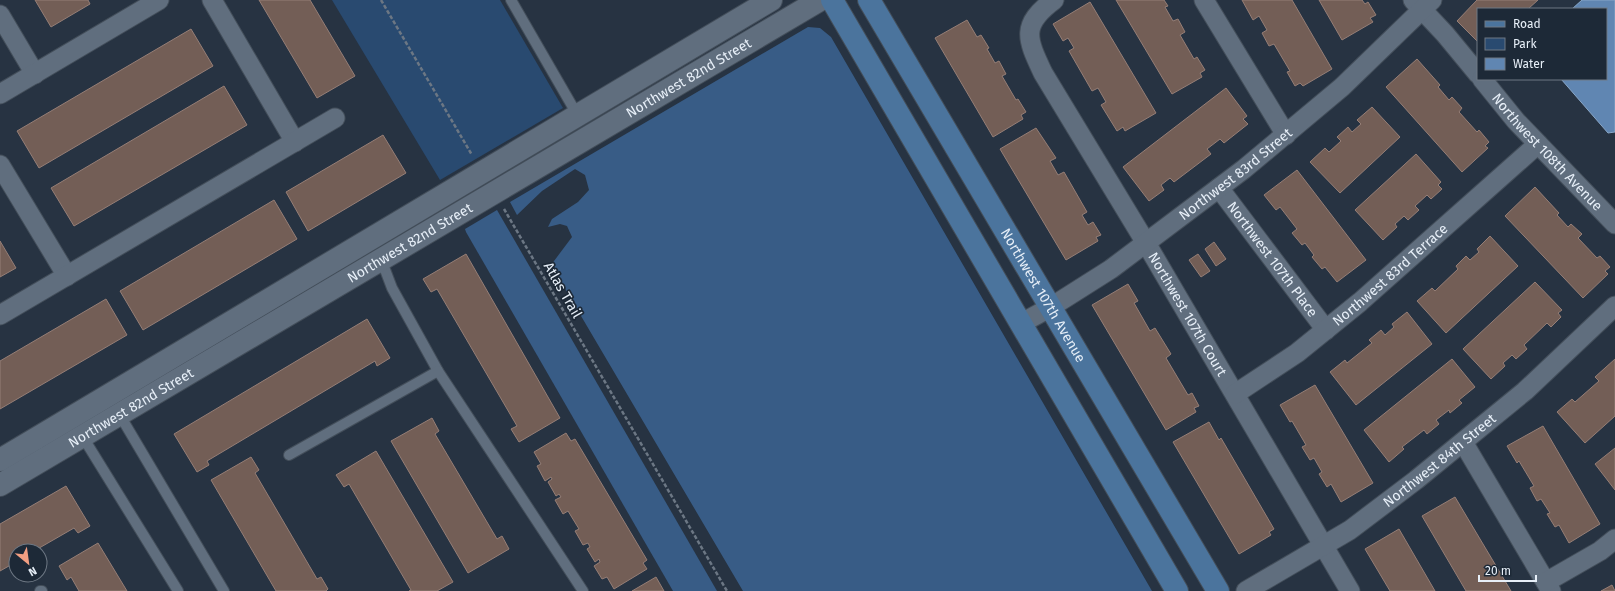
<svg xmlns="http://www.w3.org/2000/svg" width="1615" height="591" viewBox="0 0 1615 591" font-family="'Fira Sans',sans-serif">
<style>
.green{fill:#294a70}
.forest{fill:#385c86}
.water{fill:#6086b2;stroke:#88a6c7}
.building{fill:#735e56;stroke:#957e76}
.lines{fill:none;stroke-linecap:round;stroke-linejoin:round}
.service-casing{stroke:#434e5a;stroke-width:12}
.minor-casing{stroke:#434e5a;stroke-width:21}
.tertiary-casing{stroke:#434e5a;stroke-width:24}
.secondary-casing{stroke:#434e5a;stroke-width:24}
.path{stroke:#6c7784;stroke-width:2.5;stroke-dasharray:4 2;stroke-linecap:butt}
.service{stroke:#606e7e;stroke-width:10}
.minor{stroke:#606e7e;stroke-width:19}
.tertiary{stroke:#606e7e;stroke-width:22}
.secondary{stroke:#4b749d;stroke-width:22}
.labels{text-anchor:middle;stroke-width:3.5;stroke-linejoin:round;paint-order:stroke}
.street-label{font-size:14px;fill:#e7eff8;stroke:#1d2937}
</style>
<rect width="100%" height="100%" fill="#273342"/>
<polygon class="green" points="332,0 500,0 563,108 440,180"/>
<g class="forest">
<polygon points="808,27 820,28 831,37 1152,591 743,591 551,265 572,237 567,226 560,224 548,227 552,219 578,202 589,190 585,175 575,169 542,191 517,215 510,202"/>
<polygon points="497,210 717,591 673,591 466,232 465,229"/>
</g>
<polygon class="water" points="1582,0 1615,0 1615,132 1608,133 1561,79 1606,79 1606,9 1572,9"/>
<g class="building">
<polygon points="35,0 88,0 90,4 51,27"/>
<polygon points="259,0 310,0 355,76 317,98"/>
<polygon points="1116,0 1164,0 1168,6 1165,7 1173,21 1178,19 1185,32 1180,35 1194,59 1197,57 1205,70 1200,73 1202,77 1172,94"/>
<polygon points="1242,0 1292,0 1332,69 1303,86 1300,83 1295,86 1287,72 1290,71 1274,44 1269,46 1262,33 1267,30 1259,16 1253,20"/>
<polygon points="1319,0 1362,0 1365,4 1368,2 1376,15 1370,18 1373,22 1342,40"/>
<polygon points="1477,0 1538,0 1528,9 1478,9 1478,42 1457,21"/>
<polygon points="1090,2 1156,113 1125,131 1123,127 1117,131 1101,105 1106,102 1098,88 1092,91 1069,51 1074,48 1068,38 1063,41 1053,24"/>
<polygon points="967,20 977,37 981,35 989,48 987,49 995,63 999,61 1006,74 1002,76 1016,100 1018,99 1026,112 1021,115 1023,119 993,137 935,38"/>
<polygon points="191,29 213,66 39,168 17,131"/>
<polygon points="1417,59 1440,85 1438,87 1449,100 1452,97 1462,108 1459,112 1477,132 1479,130 1489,142 1485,146 1488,148 1462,172 1386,87"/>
<polygon points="224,86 247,125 74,226 51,188"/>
<polygon points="1226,88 1247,116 1243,119 1248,124 1224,143 1220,139 1207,149 1211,154 1174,182 1170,178 1161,185 1164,190 1149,201 1123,167"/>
<polygon points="1372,107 1400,137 1340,193 1310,162 1325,148 1329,152 1341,141 1337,137 1348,127 1352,132 1361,124 1357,120"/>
<polygon points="1036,128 1056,158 1050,161 1058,175 1064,172 1087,212 1082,215 1088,225 1093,222 1101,235 1096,237 1098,241 1066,260 1000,149"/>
<polygon points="383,135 406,173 308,231 286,192"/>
<polygon points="1416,154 1441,182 1438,185 1442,189 1431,199 1427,195 1415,206 1419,210 1408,220 1404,216 1395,224 1397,227 1383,240 1355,210"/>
<polygon points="1297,170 1366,260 1337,282 1325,267 1322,269 1312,257 1314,255 1305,243 1302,245 1292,233 1297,229 1280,207 1276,210 1264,195"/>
<polygon points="1535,187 1559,213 1557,215 1568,227 1571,224 1582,234 1578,238 1597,258 1600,256 1610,267 1605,271 1608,274 1583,298 1505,216"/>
<polygon points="274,200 297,239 143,330 120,291"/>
<polygon points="1490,236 1518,266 1446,333 1417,301 1432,288 1435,291 1458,269 1456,266 1466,256 1470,260 1479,252 1477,249"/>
<polygon points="0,241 16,268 0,277"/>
<polygon points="1214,242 1226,259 1216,266 1205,249"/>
<polygon points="466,254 560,418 519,442 511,429 517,426 437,289 431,292 423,279"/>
<polygon points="1198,254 1210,271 1201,277 1189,260"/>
<polygon points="1535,282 1562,310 1558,313 1561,317 1551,327 1547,323 1524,345 1527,349 1516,359 1512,355 1503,363 1505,366 1491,379 1463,349"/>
<polygon points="1128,284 1138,301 1134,303 1150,331 1155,328 1171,354 1166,358 1188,395 1192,393 1199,406 1194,408 1196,412 1166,430 1092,305"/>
<polygon points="106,299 127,335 0,409 0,361"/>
<polygon points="1407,312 1432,344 1356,405 1330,372 1345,360 1347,363 1372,343 1369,340 1381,330 1385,335 1394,327 1392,324"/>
<polygon points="367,319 390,358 377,366 375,361 207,461 209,465 197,472 174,434"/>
<polygon points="1452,359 1475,387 1459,400 1462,403 1450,413 1449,410 1436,420 1439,424 1427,434 1424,430 1402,447 1404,449 1389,462 1364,430"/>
<polygon points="1615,359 1615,416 1585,443 1557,412 1572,399 1575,402 1599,381 1595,377"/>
<polygon points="1315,385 1373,483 1341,502 1331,484 1327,487 1319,474 1322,472 1314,458 1310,460 1302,447 1306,445 1292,421 1290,422 1280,405"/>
<polygon points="432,418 439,431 435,434 497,539 502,536 509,549 468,573 391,441"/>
<polygon points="1209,422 1219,440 1221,438 1274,529 1269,532 1271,535 1239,554 1173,442"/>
<polygon points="1543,426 1600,524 1569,543 1559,525 1555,527 1547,514 1550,513 1541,499 1537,501 1530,488 1534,486 1519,461 1517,463 1507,446"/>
<polygon points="566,433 571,441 575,439 647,560 643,563 647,569 614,589 607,577 602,579 594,566 600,562 599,559 595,562 587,549 590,547 588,543 583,545 575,531 579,529 568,511 563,514 555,500 561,497 559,494 556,496 548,482 552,479 551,477 545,481 537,466 541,464 534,452"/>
<polygon points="1615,448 1615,490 1595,464"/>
<polygon points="376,451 453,582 437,591 409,591 411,590 349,484 344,487 336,475"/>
<polygon points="251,457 259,470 255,473 317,579 321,577 328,589 326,591 276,591 211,480"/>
<polygon points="66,486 90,526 78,533 74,528 34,551 16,551 16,562 0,571 0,524"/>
<polygon points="1455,497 1511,591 1466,591 1422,516"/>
<polygon points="1399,529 1435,591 1390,591 1365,549"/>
<polygon points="98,543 127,591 79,591 71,577 67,580 59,566"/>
<polygon points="656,577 664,591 632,591"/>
<polygon points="1612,585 1615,591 1601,591"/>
</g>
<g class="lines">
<g class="service-casing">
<g id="service">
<polyline points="511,0 578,116"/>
<polyline points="381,259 392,288 438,371 583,591"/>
<polyline points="118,412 224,591"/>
<polyline points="81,434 178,591"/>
<polyline points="289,455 438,371"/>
<polyline points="40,591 42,591"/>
</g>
</g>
<g class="minor-casing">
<g id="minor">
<polyline points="212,0 295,142"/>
<path id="s1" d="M1054,0C1020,25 1027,39 1043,73L1146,243L1350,591"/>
<polyline points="1204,0 1286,135"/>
<polyline points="1413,0 1445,34 1478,74"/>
<polyline points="0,15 35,74"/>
<path id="s2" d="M1482,79L1516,121L1615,224"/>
<polyline points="0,94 159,0"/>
<polyline points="0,165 67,276"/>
<path id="s3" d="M1219,188L1326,330"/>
<polyline points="0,315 335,118"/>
<path id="s4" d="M1020,324L1051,307L1111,269L1244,169L1342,87L1432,0"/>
<path id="s5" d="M1235,394L1297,353L1360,302L1538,144"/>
<polyline points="1463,442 1551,591"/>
<polyline points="1546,582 1600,551 1615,539"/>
<path id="s6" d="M1246,591L1350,530L1416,480L1525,391L1615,306"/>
</g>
</g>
<g class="tertiary-casing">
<g id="tertiary">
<polyline points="0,460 771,0"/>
<path id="s7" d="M0,485L820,0"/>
</g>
</g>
<g class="secondary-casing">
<g id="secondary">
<polyline points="832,0 1177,591"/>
<path id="s8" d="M869,0L1218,591"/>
</g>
</g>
<g class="path">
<polyline points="381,0 472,155"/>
<polyline points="504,209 727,591"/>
</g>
<use href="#service" class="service"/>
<use href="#minor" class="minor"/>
<use href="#tertiary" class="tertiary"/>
<use href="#secondary" class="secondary"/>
</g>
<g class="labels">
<g class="street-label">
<text dy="5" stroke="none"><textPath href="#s7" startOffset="800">Northwest 82nd Street</textPath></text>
<text dy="5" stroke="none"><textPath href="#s2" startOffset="98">Northwest 108th Avenue</textPath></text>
<text dy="5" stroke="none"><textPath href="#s4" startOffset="263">Northwest 83rd Street</textPath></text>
<text dy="5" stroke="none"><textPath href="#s7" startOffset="476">Northwest 82nd Street</textPath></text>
<text dy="5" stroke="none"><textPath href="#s3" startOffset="89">Northwest 107th Place</textPath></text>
<text dy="5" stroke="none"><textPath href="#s5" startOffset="196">Northwest 83rd Terrace</textPath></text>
<text transform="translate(563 290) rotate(60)" y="5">Atlas Trail</text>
<text dy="5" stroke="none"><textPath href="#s8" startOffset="343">Northwest 107th Avenue</textPath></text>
<text dy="5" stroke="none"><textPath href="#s1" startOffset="366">Northwest 107th Court</textPath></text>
<text dy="5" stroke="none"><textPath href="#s7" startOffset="152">Northwest 82nd Street</textPath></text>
<text dy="5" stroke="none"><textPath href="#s6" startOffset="234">Northwest 84th Street</textPath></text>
</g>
</g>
<rect x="1477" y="8" width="130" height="72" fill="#1d2937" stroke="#6e7884"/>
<rect x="1485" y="21" width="20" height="6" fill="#4b749d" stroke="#6e7884"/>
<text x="1513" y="28" font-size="12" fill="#e7eff8">Road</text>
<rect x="1485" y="38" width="20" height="12" fill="#294a70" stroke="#6e7884"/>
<text x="1513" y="48" font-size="12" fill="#e7eff8">Park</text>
<rect x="1485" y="58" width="20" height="12" fill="#6086b2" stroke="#6e7884"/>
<text x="1513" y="68" font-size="12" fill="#e7eff8">Water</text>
<g transform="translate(28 563) rotate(151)"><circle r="19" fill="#1d2937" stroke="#6e7884"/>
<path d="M0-3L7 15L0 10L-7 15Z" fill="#f39f82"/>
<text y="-6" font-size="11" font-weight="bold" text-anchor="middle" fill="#e7eff8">N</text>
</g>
<path d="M1479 575v6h57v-6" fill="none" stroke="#e7eff8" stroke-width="2"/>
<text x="1485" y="575" font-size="12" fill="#e7eff8" stroke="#1d2937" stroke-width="3" paint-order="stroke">20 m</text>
</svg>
